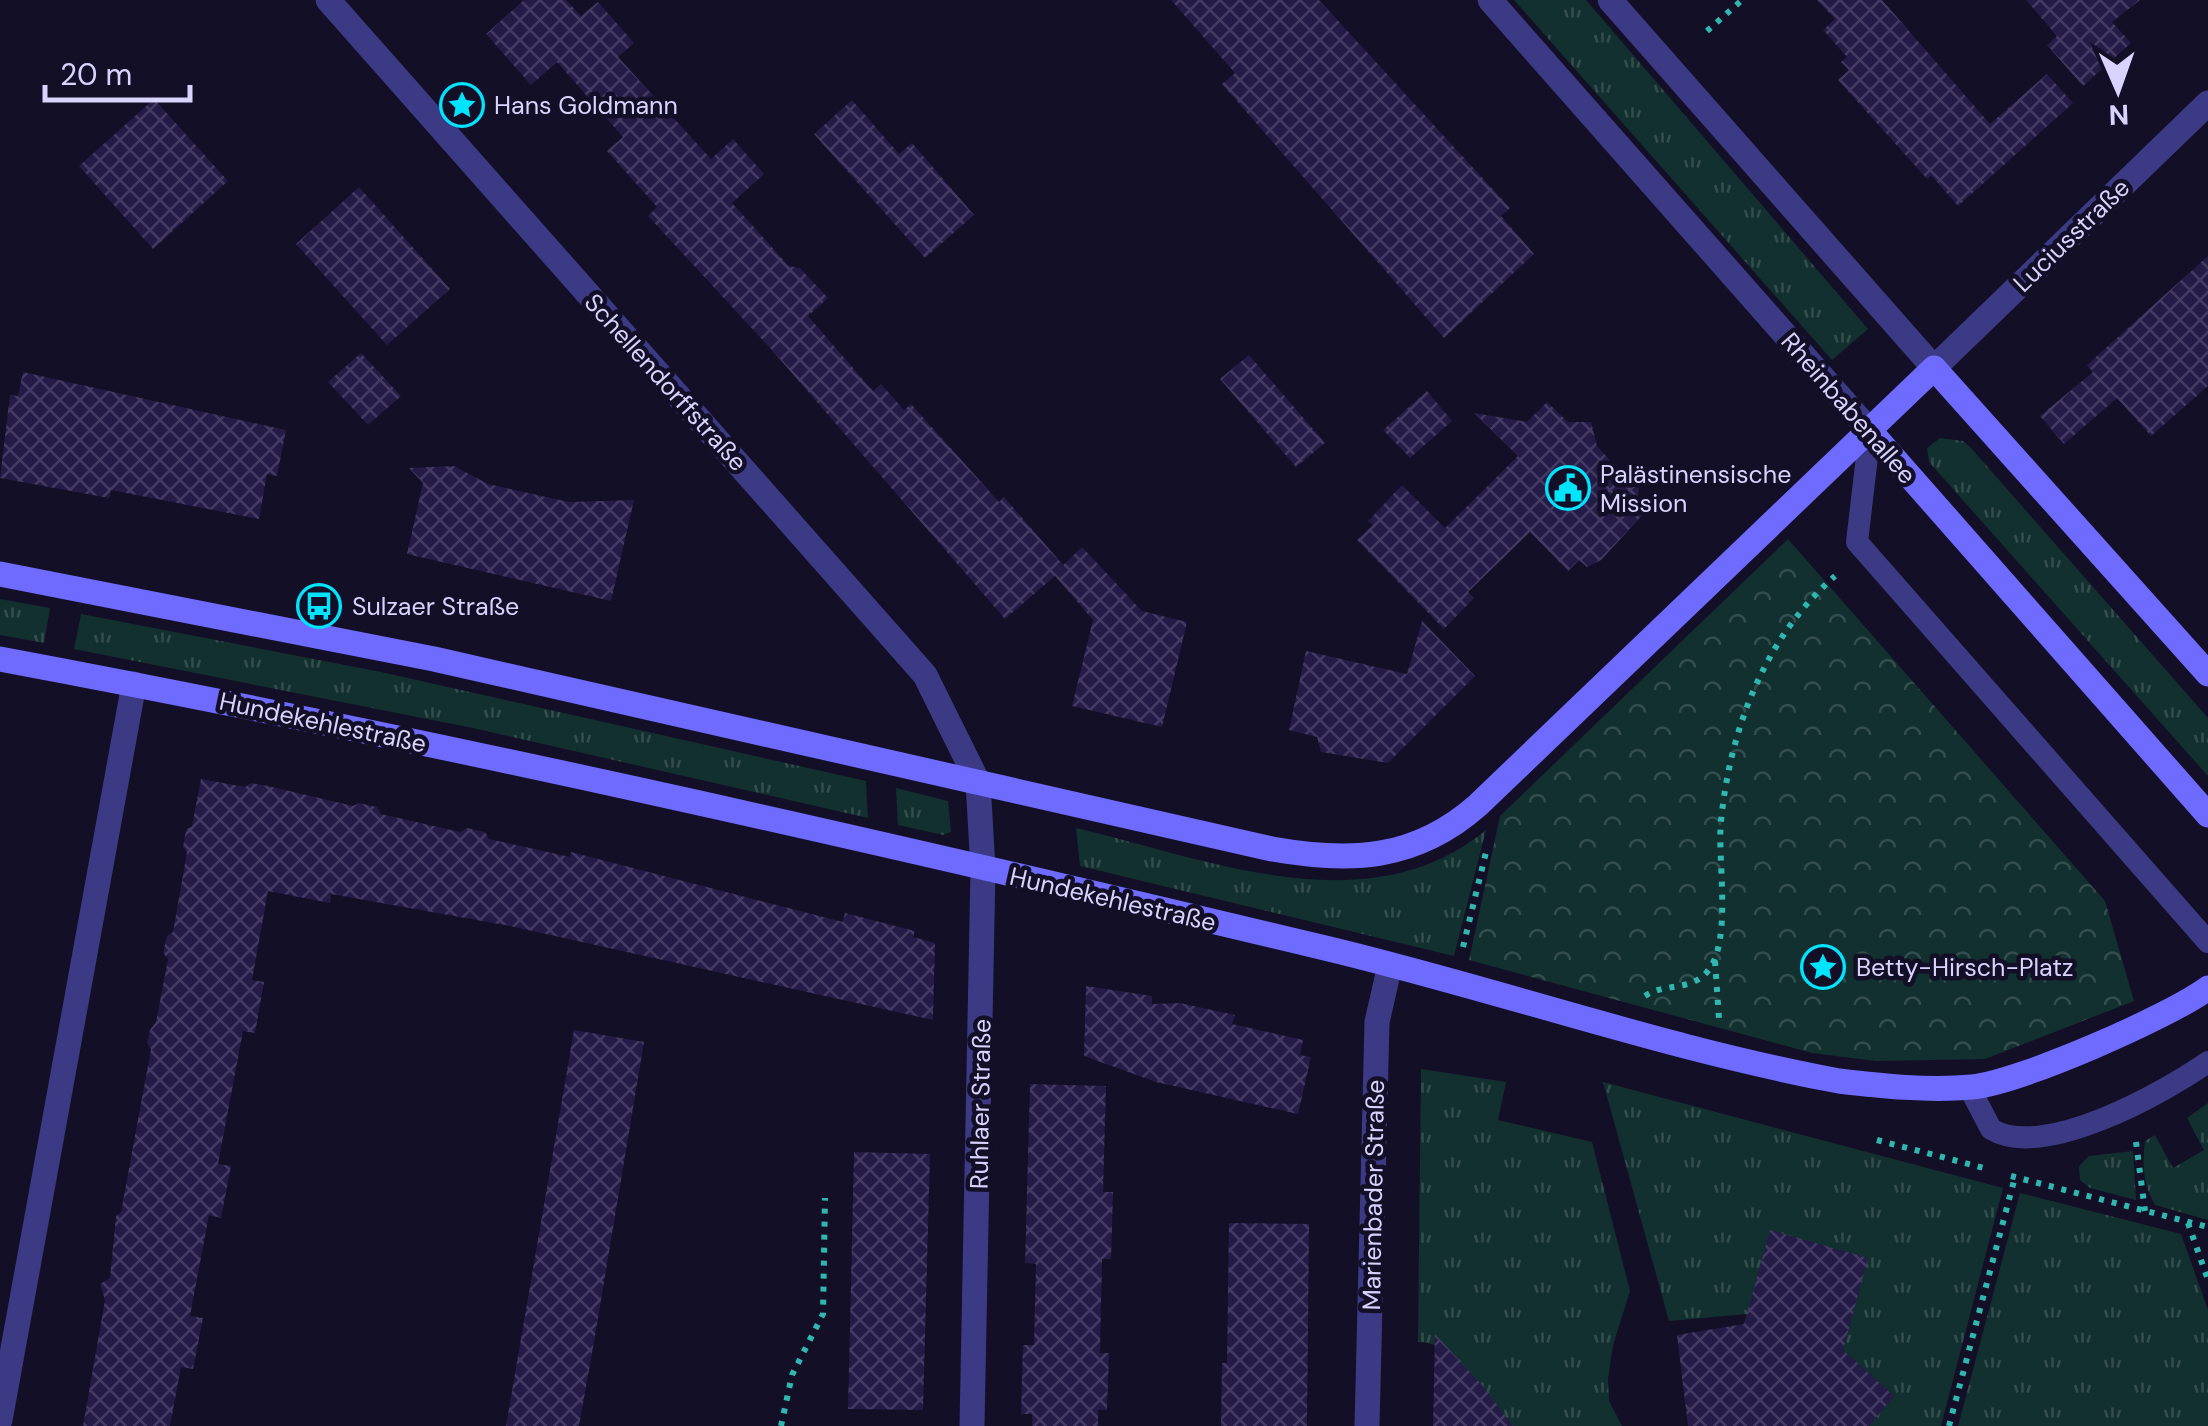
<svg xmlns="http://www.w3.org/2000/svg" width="2208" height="1426" viewBox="0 0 2208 1426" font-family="'DM Sans',sans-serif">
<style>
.grass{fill:url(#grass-tufts)}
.park{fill:url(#park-crowns)}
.building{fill:url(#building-cross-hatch)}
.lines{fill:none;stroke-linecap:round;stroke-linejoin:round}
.path{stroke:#2fb8b0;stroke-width:6;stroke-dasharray:5 8;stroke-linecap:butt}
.service{stroke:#3d3a85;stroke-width:22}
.minor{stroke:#3d3a85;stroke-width:25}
.tertiary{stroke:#3d3a85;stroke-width:25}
.secondary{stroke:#6f6bff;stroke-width:25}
.labels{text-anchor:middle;stroke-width:9;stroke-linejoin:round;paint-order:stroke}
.poi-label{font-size:25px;fill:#d9d4ff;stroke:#130f26;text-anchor:start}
.street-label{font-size:25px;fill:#d9d4ff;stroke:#130f26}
</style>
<defs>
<pattern id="grass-tufts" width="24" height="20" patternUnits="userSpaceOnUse" patternTransform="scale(2.5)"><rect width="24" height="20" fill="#12302f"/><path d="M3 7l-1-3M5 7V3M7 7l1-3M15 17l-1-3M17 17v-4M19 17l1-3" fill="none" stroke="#344d4e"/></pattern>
<pattern id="park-crowns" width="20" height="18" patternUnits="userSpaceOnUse" patternTransform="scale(2.5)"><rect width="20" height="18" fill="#12302f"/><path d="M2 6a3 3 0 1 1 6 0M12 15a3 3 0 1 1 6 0" fill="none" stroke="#344d4e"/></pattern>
<pattern id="building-cross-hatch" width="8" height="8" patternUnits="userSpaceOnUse" patternTransform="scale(2.5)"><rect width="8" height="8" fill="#241b47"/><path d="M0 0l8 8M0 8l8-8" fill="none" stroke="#433b63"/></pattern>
</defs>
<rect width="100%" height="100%" fill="#130f26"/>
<g class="grass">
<polygon points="1514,0 1586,0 1868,329 1832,360"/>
<polygon points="1940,438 1963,441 1971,448 2208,718 2208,776 1929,462 1927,448"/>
<polygon points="0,599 50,608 44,643 0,635"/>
<polygon points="81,614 381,672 866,781 868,818 473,728 74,649"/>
<polygon points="896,788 948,801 951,832 943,835 898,825"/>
<path d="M1076,828C1208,859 1368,927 1486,830L1454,956L1080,866Z"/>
<path d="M1421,1069L1506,1082L1498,1120L1592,1142L1630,1291L1613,1345L1608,1379L1609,1401L1622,1426H1509C1486,1396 1459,1342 1418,1342Z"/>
<polygon points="1603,1082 2003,1188 1941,1426 1869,1426 1894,1396 1843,1350 1867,1258 1834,1249 1747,1314 1669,1321"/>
<path d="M2208,1103V1220L2155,1205C2143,1184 2142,1165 2145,1141L2155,1135L2173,1168L2204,1150L2187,1118Z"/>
<polygon points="2133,1151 2136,1200 2090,1188 2080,1180 2079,1166 2089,1156"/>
<polygon points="2020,1193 2181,1234 2208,1310 2208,1426 1958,1426"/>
</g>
<polygon class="park" points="1788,539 2105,901 2134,1001 1985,1059 1876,1061 1812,1053 1469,960 1500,816"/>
<g class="building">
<polygon points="524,0 566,0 581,16 598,2 634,43 618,57 711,159 733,139 764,174 732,203 789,266 800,268 828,298 808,316 873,391 881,384 904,410 911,404 999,502 1004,497 1063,565 1082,547 1142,611 1187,622 1162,727 1072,706 1093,620 1055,576 1005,619 771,349 648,216 657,207 607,151 623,137 557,62 531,85 486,34"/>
<polygon points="1171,0 1319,0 1510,208 1501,216 1534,254 1444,338 1222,84 1235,73"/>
<polygon points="1817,0 1882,0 1990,124 2047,74 2073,103 1958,206 1931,175 1927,179 1838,80 1849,70 1841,62 1847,57 1823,30 1835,19"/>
<polygon points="2026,0 2140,0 2112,22 2131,43 2083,86 2047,45 2057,36"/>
<polygon points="154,99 228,181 153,249 79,166"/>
<polygon points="852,100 899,154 912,143 974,215 925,258 814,134"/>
<polygon points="359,187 450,289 387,345 296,244"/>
<polygon points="2208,256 2208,386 2151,436 2117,398 2064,444 2040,416 2093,372 2087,365"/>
<polygon points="361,353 401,396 368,425 328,382"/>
<polygon points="1249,355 1325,443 1296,467 1220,379"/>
<polygon points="23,372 286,430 277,476 267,474 259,519 111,490 109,498 0,478 10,395 18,396"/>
<polygon points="1427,391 1452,421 1410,458 1383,430"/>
<polygon points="1547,402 1568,422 1591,422 1597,446 1615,466 1642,467 1638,496 1649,508 1601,560 1587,567 1579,560 1568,571 1530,532 1468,592 1474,598 1444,629 1357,540 1373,525 1368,521 1402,485 1445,528 1518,456 1474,413 1527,422"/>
<polygon points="454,466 488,484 569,502 634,500 611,601 407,554 423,483 409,468"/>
<polygon points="1422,621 1475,676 1388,763 1321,752 1317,737 1289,730 1306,651 1407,674"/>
<polygon points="201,779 245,787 251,783 268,786 353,806 359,803 377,807 381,814 460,832 467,828 485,832 489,839 570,857 571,852 843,922 845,913 915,931 913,937 935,943 933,1020 510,926 331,894 330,903 268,891 252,980 264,982 255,1033 243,1031 218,1164 231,1166 221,1218 209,1215 190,1316 203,1318 193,1369 181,1367 170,1426 83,1426 105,1300 100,1284 110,1278 116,1216 121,1212 151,1049 147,1043 150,1030 156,1022 168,959 163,953 167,936 173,932 187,852 183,847 186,830 192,826"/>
<polygon points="1086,986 1152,996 1152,1004 1180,1003 1235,1015 1232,1024 1303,1040 1300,1055 1311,1057 1298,1114 1156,1082 1084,1056"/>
<polygon points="574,1030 644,1042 594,1342 579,1426 506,1426"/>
<polygon points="1030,1084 1106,1086 1103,1192 1113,1192 1111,1259 1102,1259 1100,1353 1109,1353 1107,1410 1098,1410 1098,1426 1032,1426 1032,1414 1021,1414 1023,1345 1034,1345 1036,1264 1025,1263"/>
<polygon points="854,1152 930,1154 923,1410 848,1409"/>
<polygon points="1229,1223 1309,1224 1307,1426 1221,1426 1222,1363 1227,1363"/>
<polygon points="1770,1230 1868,1258 1843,1350 1894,1396 1869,1426 1688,1426 1677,1335 1744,1324"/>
<polygon points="1435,1334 1482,1385 1513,1426 1433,1426"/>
</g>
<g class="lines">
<g class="path">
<polyline points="1707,31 1742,0"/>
<polyline points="1463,947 1487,848"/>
<polyline points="1715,961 1719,1019"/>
<path d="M1645,996C1664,983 1691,991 1707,972C1733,942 1717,860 1721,821C1730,729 1765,637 1835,576"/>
<polyline points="1877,1140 1984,1168"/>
<polyline points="2136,1142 2145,1211"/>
<polyline points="2011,1176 2208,1227"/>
<polyline points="2188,1223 2208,1280"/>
<polyline points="781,1426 792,1375 823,1314 825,1198"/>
<polyline points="1949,1426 2015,1177"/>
</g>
<g class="service">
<polyline points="1870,431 1857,542 2208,942"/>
<path d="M1969,1087L1991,1129C2043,1161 2163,1093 2208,1062"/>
</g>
<g class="minor">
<polyline points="328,0 925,675 978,782 983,869 972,1426"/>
<polyline points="1934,368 2208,103"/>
<polyline points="0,1420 134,684"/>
<polyline points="1367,1426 1377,1022 1390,965"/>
</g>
<g class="tertiary">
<polyline points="1490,0 1870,431"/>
<polyline points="1610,0 1934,368"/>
</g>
<g class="secondary">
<polyline points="1870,431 2208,815"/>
<path d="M0,574L434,659L1272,849C1351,863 1416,860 1478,805L1934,368L2208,674"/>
<path d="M0,659C444,742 886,843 1325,948C1497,989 1666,1049 1839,1081C1882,1086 1928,1091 1972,1087C2020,1082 2167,1018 2208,988"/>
</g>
</g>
<defs>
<g id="sight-ring" transform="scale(2.25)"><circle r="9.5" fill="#130f26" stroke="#00e5ff" stroke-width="1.5"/><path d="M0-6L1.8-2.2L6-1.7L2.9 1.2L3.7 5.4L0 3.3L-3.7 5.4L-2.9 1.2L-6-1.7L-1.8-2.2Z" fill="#00e5ff"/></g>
<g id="civic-ring" transform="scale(2.25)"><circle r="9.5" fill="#130f26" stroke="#00e5ff" stroke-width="1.5"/><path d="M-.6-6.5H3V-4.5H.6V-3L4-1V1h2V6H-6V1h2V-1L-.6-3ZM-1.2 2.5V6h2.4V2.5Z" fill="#00e5ff"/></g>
<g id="bus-ring" transform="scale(2.25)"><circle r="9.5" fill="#130f26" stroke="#00e5ff" stroke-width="1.5"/><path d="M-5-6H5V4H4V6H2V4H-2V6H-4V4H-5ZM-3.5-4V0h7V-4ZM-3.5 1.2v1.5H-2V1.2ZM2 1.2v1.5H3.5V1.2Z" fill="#00e5ff"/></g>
</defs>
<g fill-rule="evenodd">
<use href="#sight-ring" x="462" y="105"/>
<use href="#civic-ring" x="1568" y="488"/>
<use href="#bus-ring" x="319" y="606"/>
<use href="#sight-ring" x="1823" y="967"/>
</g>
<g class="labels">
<g class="poi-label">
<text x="494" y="114">Hans Goldmann</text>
<text x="1600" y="483">Palästinensische<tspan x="1600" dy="29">Mission</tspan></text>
<text x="352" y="615">Sulzaer Straße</text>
<text x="1856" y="976">Betty-Hirsch-Platz</text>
</g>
<g class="street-label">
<text transform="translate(2071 235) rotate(-44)" y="9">Luciusstraße</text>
<text transform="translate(666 382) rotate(48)" y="9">Schellendorffstraße</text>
<text transform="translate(1849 408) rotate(49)" y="9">Rheinbabenallee</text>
<text transform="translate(323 722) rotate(12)" y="9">Hundekehlestraße</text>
<text transform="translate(1113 899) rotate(13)" y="9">Hundekehlestraße</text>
<text transform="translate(980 1104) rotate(-89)" y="9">Ruhlaer Straße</text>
<text transform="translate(1373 1195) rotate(-89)" y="9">Marienbader Straße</text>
</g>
</g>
<g transform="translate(2118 90) rotate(178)" stroke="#130f26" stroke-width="8" paint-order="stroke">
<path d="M0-8L18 38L0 25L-18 38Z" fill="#d9d4ff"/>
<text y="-15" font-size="28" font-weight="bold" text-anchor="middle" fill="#d9d4ff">N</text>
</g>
<path d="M45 85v15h145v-15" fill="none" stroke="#d9d4ff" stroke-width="5"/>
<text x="60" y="85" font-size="30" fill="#d9d4ff" stroke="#130f26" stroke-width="8" paint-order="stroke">20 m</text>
</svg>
